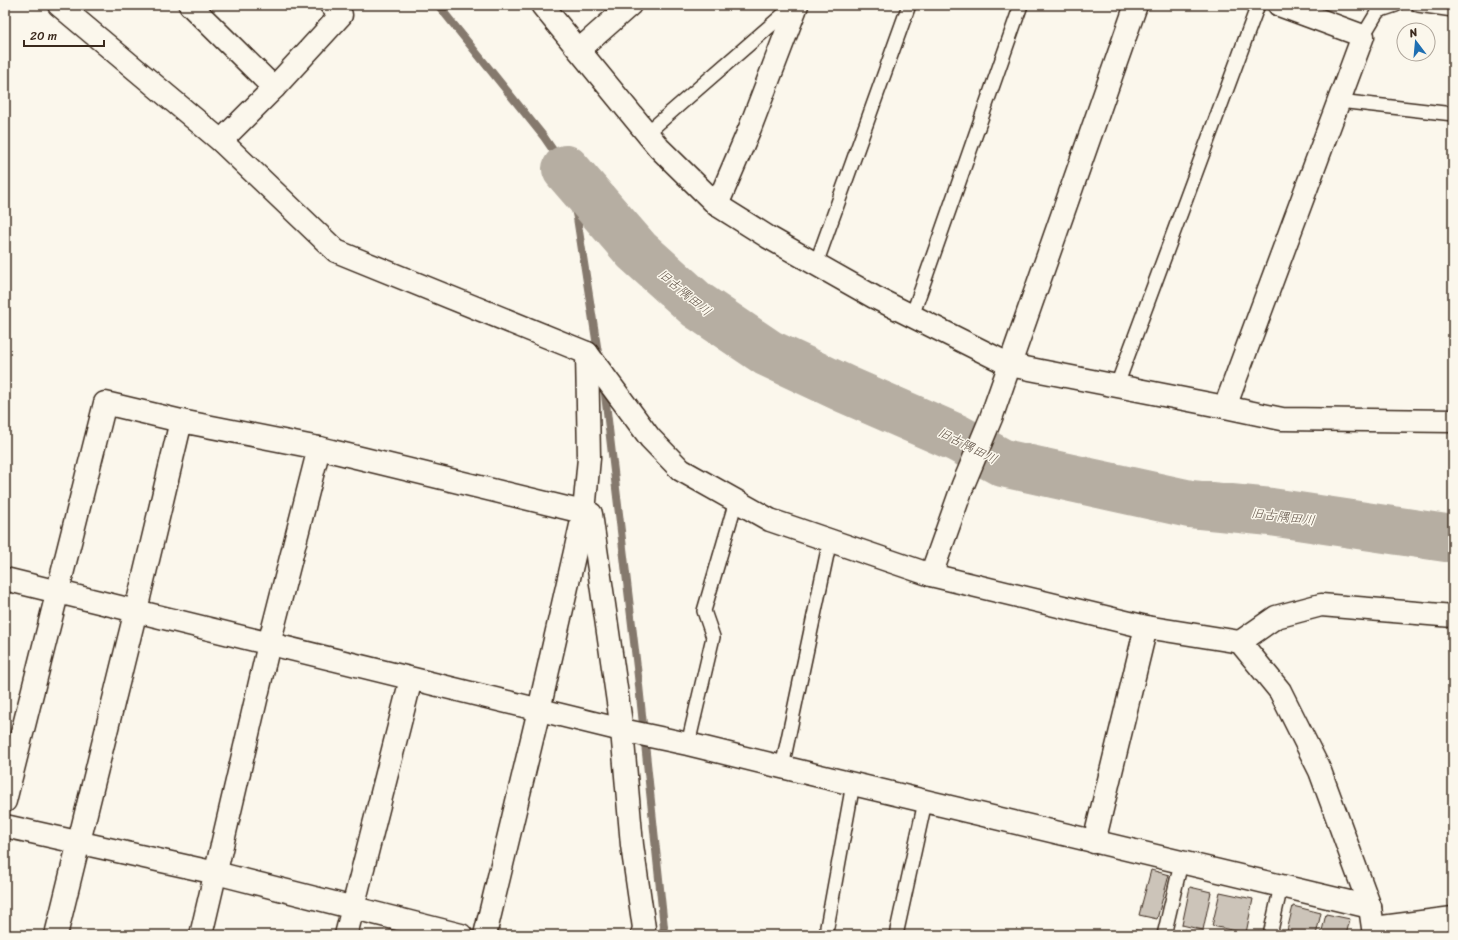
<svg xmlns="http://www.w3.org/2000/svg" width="1458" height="940" viewBox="0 0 1458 940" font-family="Sriracha,'Klee One',sans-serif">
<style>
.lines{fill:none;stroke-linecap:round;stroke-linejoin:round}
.stream{stroke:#85796d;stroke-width:8}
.river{stroke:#b6aea2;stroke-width:48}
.building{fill:#ccc4b9;stroke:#3b2a1e}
.lane-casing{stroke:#3b2a1e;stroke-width:16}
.street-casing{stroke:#3b2a1e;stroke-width:25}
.lane{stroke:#fbf7ec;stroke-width:13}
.street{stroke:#fbf7ec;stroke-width:22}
.labels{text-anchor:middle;stroke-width:3;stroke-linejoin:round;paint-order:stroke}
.water-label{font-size:13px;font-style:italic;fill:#605246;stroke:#fbf7ec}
</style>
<rect width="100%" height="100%" fill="#fbf7ec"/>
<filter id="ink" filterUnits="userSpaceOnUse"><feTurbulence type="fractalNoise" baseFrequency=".025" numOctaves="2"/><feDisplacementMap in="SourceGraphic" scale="8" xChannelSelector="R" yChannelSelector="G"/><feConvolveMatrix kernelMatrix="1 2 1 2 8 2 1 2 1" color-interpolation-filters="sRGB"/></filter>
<g filter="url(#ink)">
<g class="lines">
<g class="stream">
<polyline points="438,5 544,137 566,169 577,218 599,359"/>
<polyline points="604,386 638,676 664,927 662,935"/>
</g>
<polyline class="river" points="566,169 637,251 697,305 768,353 847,390 957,438 1003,463 1190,504 1271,512 1446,538 1453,538"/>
</g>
<g class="building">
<polygon points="1151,870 1169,875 1157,919 1139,915"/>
<polygon points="1190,887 1211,892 1203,930 1182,925"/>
<polygon points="1220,892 1253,899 1246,933 1212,926"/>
<polygon points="1293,906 1321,913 1316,935 1286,935"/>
<polygon points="1326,914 1350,919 1346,935 1321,935"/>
<polygon points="1135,930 1153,935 1134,935"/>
</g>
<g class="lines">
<g class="lane-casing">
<g id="lane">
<polyline points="1418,5 1453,10"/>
<polyline points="1363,36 1378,11 1396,5"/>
<polyline points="1339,101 1453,114"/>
<polyline points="647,133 793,6"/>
<polyline points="816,264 909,5"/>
<polyline points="912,316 1021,5"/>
<polyline points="1117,385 1258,5"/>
<polyline points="688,744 713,637 704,611 736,501"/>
<polyline points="782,767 830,540"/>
<polyline points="827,927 853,784"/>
<polyline points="896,935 925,802"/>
<polyline points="1164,935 1181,863"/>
<polyline points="1270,935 1281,886"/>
</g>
</g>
<g class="street-casing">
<g id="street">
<polyline points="59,5 221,141 336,251 587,353 650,438 681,470 770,520 931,575 1146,627 1240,642 1280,691 1320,771 1370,907 1374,935"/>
<polyline points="190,5 274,88"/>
<polyline points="542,5 659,148 717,205 768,237 874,297 1010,365 1225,407 1282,419 1453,421"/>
<polyline points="579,50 630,5"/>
<polyline points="221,141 274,88 341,15 331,5"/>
<polyline points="717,205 750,128 797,5"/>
<polyline points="1225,407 1363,36 1279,5"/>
<polyline points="931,575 963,485 991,418 1136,5"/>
<polyline points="5,579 622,730 688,744 782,767 1370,907"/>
<polyline points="1240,642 1276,617 1321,605 1453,616"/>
<polyline points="5,801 105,403 181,421 319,448 591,514 622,730 632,845 644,928 642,935"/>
<polyline points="5,826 216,873 461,935"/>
<polyline points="1094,842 1146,627"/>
<polyline points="1374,928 1453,918"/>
<polyline points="56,935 136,610 181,421"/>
<polyline points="201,935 269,644 319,448"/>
<polyline points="346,935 411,679"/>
<polyline points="485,935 539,710 584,512 589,458 587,353"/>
</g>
</g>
<use href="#lane" class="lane"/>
<use href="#street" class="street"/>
</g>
</g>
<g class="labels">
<g class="water-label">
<text transform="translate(685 292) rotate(40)" y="5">旧古隅田川</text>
<text transform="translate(968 445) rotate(27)" y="5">旧古隅田川</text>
<text transform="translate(1283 516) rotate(7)" y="5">旧古隅田川</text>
</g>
</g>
<rect width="1458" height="940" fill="none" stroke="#fbf7ec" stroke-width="20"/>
<rect x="10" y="10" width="1438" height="920" fill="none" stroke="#3b2a1e" stroke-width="1.5" filter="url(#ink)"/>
<g transform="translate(1416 42) rotate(344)"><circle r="19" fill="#fbf7ec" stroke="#aea59a"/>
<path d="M0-3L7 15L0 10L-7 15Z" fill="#1f6fb2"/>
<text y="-6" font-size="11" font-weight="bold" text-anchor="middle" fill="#3b2a1e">N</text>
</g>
<path d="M24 40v6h80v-6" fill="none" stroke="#3b2a1e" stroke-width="2"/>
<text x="30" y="40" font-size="12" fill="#3b2a1e" stroke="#fbf7ec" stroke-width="3" paint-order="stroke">20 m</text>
</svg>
